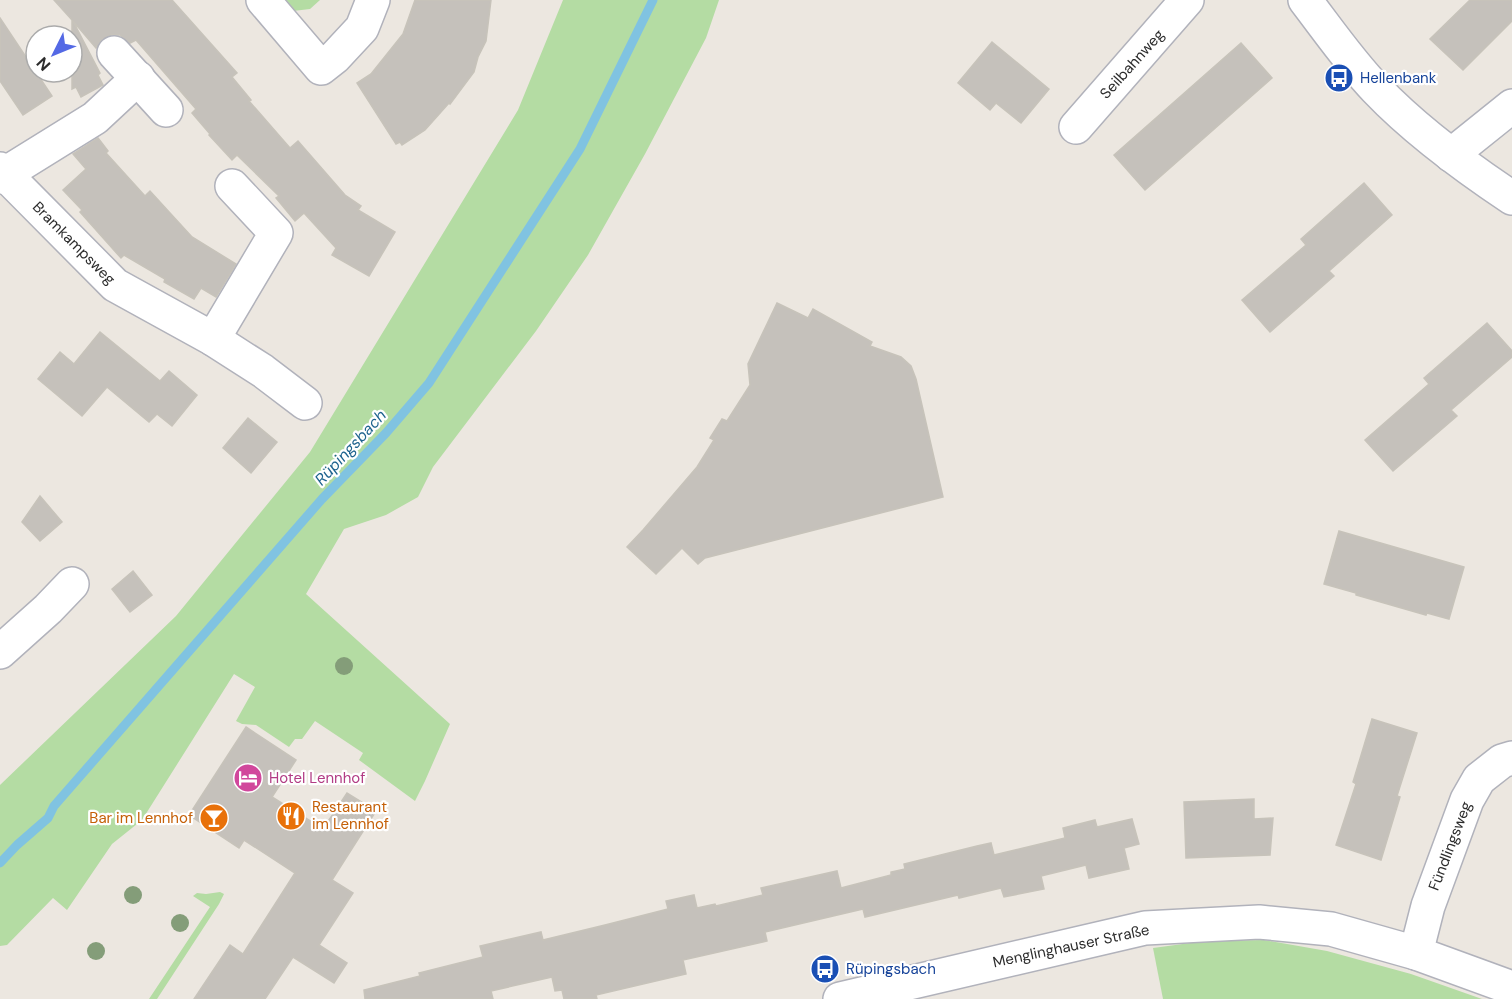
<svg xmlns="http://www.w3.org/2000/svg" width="1512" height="999" viewBox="0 0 1512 999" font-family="'DM Sans',sans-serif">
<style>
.green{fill:#b4dca3}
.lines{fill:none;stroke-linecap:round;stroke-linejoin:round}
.stream{stroke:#80c3e1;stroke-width:9}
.building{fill:#c5c1bb;stroke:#c7c3ba;stroke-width:1.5}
.minor-casing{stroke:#b1b2bb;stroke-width:36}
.minor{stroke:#fff;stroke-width:33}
.tree{fill:#849d79}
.labels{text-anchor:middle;stroke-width:4.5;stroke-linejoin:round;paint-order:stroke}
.street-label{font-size:15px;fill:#2c2c2c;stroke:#fff}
.transit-label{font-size:15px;fill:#164399;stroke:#fff;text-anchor:start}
.hotel-label{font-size:15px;fill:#b23c85;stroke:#fff;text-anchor:start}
.food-label{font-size:15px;fill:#c56008;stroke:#fff;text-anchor:start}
.water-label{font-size:16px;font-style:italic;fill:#1e638e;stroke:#fff}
</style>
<rect width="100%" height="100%" fill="#ece7e0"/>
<g class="green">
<polygon points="283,0 320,0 310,9 293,11"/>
<polygon points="563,0 719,0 706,38 645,154 588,255 536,331 433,467 418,497 386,515 344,529 306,594 450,724 425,781 415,801 359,760 363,753 315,721 302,739 295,739 289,747 256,725 242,724 236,721 255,687 234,674 142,820 112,844 67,910 53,898 7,945 0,946 0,785 176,616 310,452 518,110"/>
<polygon points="220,892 224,894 219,904 157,999 149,999 210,907 193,896 197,893 206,894"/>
<polygon points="1264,940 1327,951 1411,974 1482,999 1163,999 1153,948 1205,941"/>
</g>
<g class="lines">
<polyline class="stream" points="0,863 17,845 48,818 54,806 322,499 386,433 429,383 580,149 653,0"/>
</g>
<g class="building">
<polygon points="54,0 172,0 237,73 232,77 251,100 249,101 290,148 298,141 345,195 361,206 358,210 395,232 369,276 332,255 336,248 304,213 295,221 276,198 279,196 237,155 232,160 209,135 210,134 192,113 196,109 136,40 130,43 120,35 111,35 102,39 96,48 73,21 100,73 98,75 103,85 81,97 76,87 72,89 72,20"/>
<polygon points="415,0 491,0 486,41 478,57 474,72 450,104 449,103 425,130 402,145 400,142 396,144 357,83 371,74 403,34"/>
<polygon points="1470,0 1512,0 1512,21 1463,70 1430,39"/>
<polygon points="0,18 52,96 23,115 0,81"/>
<polygon points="992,42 1049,89 1021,123 996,103 990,110 958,83"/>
<polygon points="1241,43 1272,78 1145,190 1114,155"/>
<polygon points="98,138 108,151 106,153 145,196 150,191 192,237 236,264 216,297 201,288 194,299 164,282 165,279 124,255 121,258 80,212 82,210 63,190 86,169 73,154"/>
<polygon points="1364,183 1392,215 1329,271 1334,276 1270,332 1242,300 1306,245 1301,239"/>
<polygon points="777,303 808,318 813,309 872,342 870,346 901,357 911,366 916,379 943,497 705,558 698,564 682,548 656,574 627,547 643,530 697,467 714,440 710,438 722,419 727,421 750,385 748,364"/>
<polygon points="1487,323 1512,351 1512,357 1451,410 1457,416 1393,471 1365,440 1429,384 1424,378"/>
<polygon points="100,332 160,381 169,371 197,395 172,426 157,414 149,422 107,387 82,416 38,379 60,352 74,364"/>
<polygon points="248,418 277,442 251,473 223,448"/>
<polygon points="40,496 62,522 40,541 22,522"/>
<polygon points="1339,531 1464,567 1449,619 1427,613 1426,615 1356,595 1356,593 1324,584"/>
<polygon points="133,571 152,595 130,612 112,589"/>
<polygon points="1372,719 1417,733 1397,796 1400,797 1381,860 1336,845 1356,784 1353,782"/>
<polygon points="246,727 296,760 272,797 323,829 347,793 376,811 332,880 353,893 319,945 347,963 334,983 293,957 265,999 194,999 230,945 243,954 295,873 244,840 239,848 189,815"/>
<polygon points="1254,799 1254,819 1273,818 1270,855 1186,858 1184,802"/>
<polygon points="1132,819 1139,844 1124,848 1129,869 1089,878 1086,865 1041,876 1044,889 1004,897 1001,888 959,898 958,895 865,917 863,909 765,932 767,941 683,960 686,974 596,995 597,999 564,999 562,990 555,991 552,977 491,991 493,999 365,999 364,990 420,976 419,973 483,957 480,946 541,932 543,940 605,925 668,909 666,901 694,895 697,908 715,904 716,906 763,895 761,888 837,871 841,888 891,875 891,872 905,869 904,864 977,846 991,843 994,855 1065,838 1063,828 1095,820 1097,827"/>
</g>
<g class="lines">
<g class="minor-casing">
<g id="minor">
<polyline points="263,0 321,68 335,57 362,28 373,0"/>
<path d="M1305,0C1328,30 1350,62 1376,89C1416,131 1464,166 1512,198"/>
<polyline points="114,53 166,110"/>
<polyline points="1076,127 1187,0"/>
<polyline points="1451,155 1512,106"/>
<polyline points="0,169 115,285 213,339 263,371 305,403"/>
<polyline points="0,177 95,118 138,78"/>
<polyline points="213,339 276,233 232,186"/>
<polyline points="0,652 48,609 72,584"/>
<polyline points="1416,953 1428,906 1467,800 1479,779 1502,761 1512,758"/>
<polyline points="840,999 1145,928 1259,922 1331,929 1416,953 1512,988"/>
</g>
</g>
<use href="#minor" class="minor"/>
</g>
<g class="tree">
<circle cx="344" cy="666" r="9"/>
<circle cx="133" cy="895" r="9"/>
<circle cx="180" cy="923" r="9"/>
<circle cx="96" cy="951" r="9"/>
</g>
<defs>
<g id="bus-disc" transform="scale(1.5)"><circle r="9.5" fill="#1a4fb4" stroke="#fff"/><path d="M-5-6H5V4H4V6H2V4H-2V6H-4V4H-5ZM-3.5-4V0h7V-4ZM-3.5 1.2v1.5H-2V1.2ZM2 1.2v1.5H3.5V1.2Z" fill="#fff"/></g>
<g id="hotel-disc" transform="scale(1.5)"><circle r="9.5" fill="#d1479c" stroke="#fff"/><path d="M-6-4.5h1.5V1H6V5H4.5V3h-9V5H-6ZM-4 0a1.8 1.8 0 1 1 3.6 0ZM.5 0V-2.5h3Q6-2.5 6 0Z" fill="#fff"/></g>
<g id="restaurant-disc" transform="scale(1.5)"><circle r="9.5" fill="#e8710a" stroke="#fff"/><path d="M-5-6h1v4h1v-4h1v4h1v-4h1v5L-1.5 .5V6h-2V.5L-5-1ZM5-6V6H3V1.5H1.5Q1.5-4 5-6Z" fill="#fff"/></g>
<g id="bar-disc" transform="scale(1.5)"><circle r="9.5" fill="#e8710a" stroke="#fff"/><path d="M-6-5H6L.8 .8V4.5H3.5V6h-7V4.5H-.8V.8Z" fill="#fff"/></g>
</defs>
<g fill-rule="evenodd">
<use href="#bus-disc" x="1339" y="78"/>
<use href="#hotel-disc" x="248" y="778"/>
<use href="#restaurant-disc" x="291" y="816"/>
<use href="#bar-disc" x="214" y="818"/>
<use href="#bus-disc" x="825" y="969"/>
</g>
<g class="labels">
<g class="street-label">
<text transform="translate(1132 64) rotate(-48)" y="5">Seilbahnweg</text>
<text transform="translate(74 243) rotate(45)" y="5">Bramkampsweg</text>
<text transform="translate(1450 846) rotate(-69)" y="5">Fündlingsweg</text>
<text transform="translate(1071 946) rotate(-12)" y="5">Menglinghauser Straße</text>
</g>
<g class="transit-label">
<text x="1360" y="83">Hellenbank</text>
<text x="846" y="974">Rüpingsbach</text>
</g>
<g class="hotel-label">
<text x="269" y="783">Hotel Lennhof</text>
</g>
<g class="food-label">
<text x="312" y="812">Restaurant<tspan x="312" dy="17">im Lennhof</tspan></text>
<text x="193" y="823" text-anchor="end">Bar im Lennhof</text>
</g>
<g class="water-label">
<text transform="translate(350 447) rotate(-47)" y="6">Rüpingsbach</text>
</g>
</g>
<g transform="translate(54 54) rotate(227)"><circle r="28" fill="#ffffff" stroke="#ababab" stroke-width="1.5"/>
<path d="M0-4.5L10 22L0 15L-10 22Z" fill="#5469e5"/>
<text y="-9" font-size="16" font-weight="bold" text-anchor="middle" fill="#2c2c2c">N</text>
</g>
</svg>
